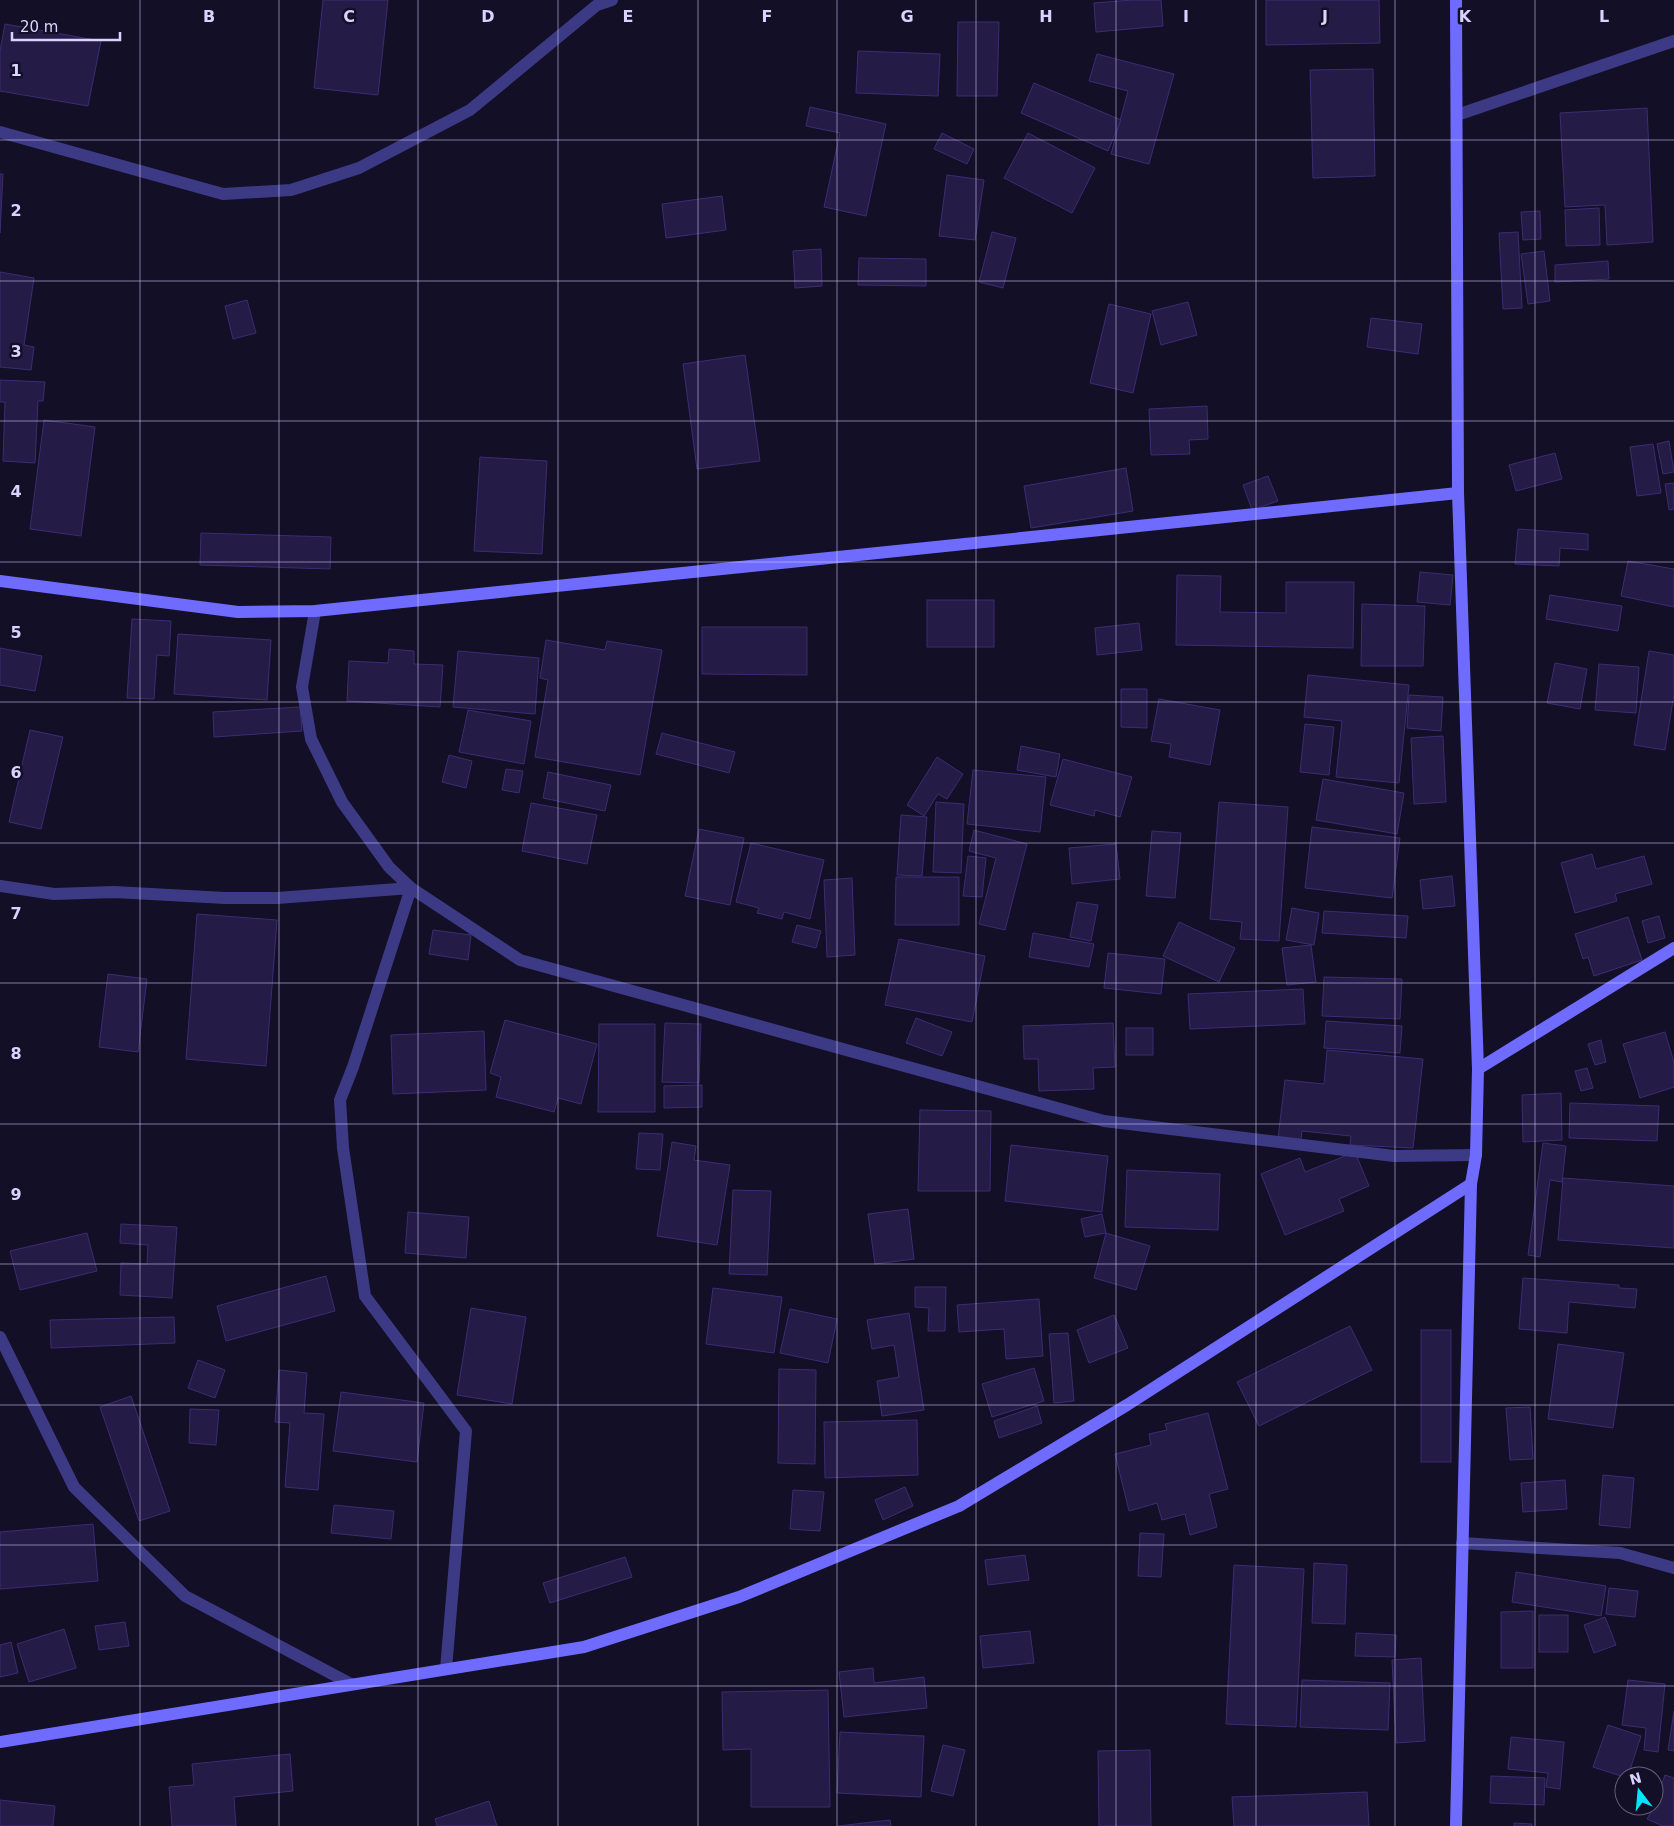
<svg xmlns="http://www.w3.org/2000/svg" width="1674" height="1826" viewBox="0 0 1674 1826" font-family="'DejaVu Sans',sans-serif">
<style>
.building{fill:#241b47;stroke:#3b2d73}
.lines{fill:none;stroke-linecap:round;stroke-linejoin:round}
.street{stroke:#3d3a85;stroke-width:12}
.secondary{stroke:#6f6bff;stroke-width:12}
.grid{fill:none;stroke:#d9d4ff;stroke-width:1;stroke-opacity:0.55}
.grid-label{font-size:16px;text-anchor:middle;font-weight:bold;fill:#d9d4ff;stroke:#130f26;stroke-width:5;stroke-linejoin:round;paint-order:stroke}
</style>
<rect width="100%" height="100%" fill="#130f26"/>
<g class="building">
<polygon points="323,0 388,0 378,95 314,88"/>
<polygon points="1132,0 1161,0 1163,26 1096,32 1094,3"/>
<polygon points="1266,0 1379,0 1380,43 1266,45"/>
<polygon points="958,22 999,22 997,96 957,96"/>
<polygon points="5,24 101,41 88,106 0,91 0,51"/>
<polygon points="858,51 940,54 938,96 856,93"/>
<polygon points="1097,54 1174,74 1149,164 1111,154 1128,91 1089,81"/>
<polygon points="1373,69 1375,176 1313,178 1310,70"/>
<polygon points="1034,83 1121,120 1108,151 1021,113"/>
<polygon points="810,107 886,124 866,216 824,207 840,133 806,126"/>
<polygon points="1647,108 1653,242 1607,245 1605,205 1565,207 1560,113"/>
<polygon points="942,133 974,149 967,164 934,149"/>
<polygon points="1028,133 1095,168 1072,213 1004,178"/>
<polygon points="0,174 3,174 0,233"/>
<polygon points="947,175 984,180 975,240 939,236"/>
<polygon points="722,196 726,230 666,238 662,204"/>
<polygon points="1599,208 1600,245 1566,246 1565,210"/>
<polygon points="1540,211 1541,239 1523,240 1521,212"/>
<polygon points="992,232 1016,238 1003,288 979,282"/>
<polygon points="1518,232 1522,308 1503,309 1499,233"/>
<polygon points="821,249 822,286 795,288 793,251"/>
<polygon points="1544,251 1550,301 1528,304 1521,254"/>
<polygon points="859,258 926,259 926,286 858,285"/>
<polygon points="1608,261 1609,279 1555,282 1555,265"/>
<polygon points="0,272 34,278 24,345 34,347 31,370 0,367"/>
<polygon points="247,300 256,333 233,339 225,306"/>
<polygon points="1188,302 1197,335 1161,345 1152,311"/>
<polygon points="1109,304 1151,314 1133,393 1090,383"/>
<polygon points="1371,318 1422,324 1418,354 1367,347"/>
<polygon points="745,355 760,461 697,469 683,364"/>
<polygon points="0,380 45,382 43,401 38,401 35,463 3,461 5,402 0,402"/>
<polygon points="1207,406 1208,439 1189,440 1190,454 1151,455 1149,409"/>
<polygon points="44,420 95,427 81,536 30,529"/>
<polygon points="1669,441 1674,472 1663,474 1657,444"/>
<polygon points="1653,444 1661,493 1637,496 1630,447"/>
<polygon points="1555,453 1562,479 1516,491 1509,465"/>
<polygon points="480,457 547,461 542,554 474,551"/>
<polygon points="1126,468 1133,511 1031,528 1024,486"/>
<polygon points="1268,476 1278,501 1252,510 1243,485"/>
<polygon points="1674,483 1674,509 1669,510 1665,484"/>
<polygon points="1518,529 1588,534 1588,550 1560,548 1559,566 1515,564"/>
<polygon points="201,533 331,537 330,569 200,565"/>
<polygon points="1628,561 1674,569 1674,607 1621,596"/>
<polygon points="1420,572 1453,575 1450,605 1417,602"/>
<polygon points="1177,575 1221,576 1220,612 1286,613 1286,582 1354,582 1353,648 1176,645"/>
<polygon points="1550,595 1622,606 1618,631 1546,619"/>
<rect x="927" y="600" width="67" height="47"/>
<polygon points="1362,604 1425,606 1423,666 1361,666"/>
<polygon points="132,619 171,621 169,656 157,655 154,699 127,698"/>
<polygon points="1139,623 1142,650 1097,655 1095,628"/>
<polygon points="702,627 807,627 807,675 702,674"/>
<polygon points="178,634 271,640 267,700 174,694"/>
<polygon points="546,640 605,650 607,641 662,650 640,775 535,757 548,680 540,678"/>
<polygon points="0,648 42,656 35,691 0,685"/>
<polygon points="389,649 414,651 414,664 443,665 440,707 347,701 349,661 388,663"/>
<polygon points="458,651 539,658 535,714 453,707"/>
<polygon points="1649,651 1674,655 1674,694 1665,750 1634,745"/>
<polygon points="1555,663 1587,669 1580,709 1547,703"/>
<polygon points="1599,664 1639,667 1636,713 1595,710"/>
<polygon points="1308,675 1409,685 1399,783 1336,777 1342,721 1304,717"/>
<polygon points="1121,689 1147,689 1147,728 1121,727"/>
<polygon points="1409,695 1443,697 1441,731 1407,728"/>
<polygon points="1159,699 1220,710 1210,765 1169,757 1171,744 1151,741"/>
<polygon points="300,707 302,731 214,737 213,712"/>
<polygon points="468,710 531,721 524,764 459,752"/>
<polygon points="1305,724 1334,727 1329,775 1300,772"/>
<polygon points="30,730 63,737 41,829 9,822"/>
<polygon points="662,733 735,752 729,773 656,754"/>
<polygon points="1443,736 1446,802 1414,804 1411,738"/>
<polygon points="1021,746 1060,754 1056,777 1017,770"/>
<polygon points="449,755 472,761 466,788 442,782"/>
<polygon points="937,757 963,774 947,799 938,794 924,816 907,805"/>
<polygon points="1063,759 1132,777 1120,817 1095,810 1094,816 1050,805"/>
<polygon points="506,769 523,771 519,793 502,790"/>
<polygon points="973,770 1046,777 1040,832 967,824"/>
<polygon points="548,772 611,785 605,811 543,798"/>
<polygon points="1323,779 1404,793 1397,834 1316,820"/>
<polygon points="936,802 964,804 961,873 933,872"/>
<polygon points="1219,802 1288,807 1279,941 1240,939 1242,922 1210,919"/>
<polygon points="531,803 597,815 587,864 522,851"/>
<polygon points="901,815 927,817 922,876 897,875"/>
<polygon points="1312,827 1400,838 1392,898 1305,888"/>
<polygon points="699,829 744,838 730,905 685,896"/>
<polygon points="974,830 1027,844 1005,930 979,924 996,858 969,851"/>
<polygon points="1152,831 1181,833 1175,898 1146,896"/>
<polygon points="751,843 824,860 810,919 784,912 782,919 757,913 759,908 736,902"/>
<polygon points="1116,844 1120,879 1072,884 1069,848"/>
<polygon points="1592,854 1596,869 1644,856 1652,884 1615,894 1617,901 1575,913 1561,863"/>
<polygon points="968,856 986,858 982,897 963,896"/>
<polygon points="1452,876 1455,906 1423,909 1420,880"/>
<polygon points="896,877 959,877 959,925 895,925"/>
<polygon points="852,878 855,955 827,957 824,880"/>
<polygon points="1077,902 1098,905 1091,941 1070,937"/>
<polygon points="1292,908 1319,913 1314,945 1286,940"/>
<polygon points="1324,911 1408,916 1406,938 1322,933"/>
<polygon points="197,914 277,920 266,1066 186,1059"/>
<polygon points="1659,916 1665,938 1648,943 1642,921"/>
<polygon points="1628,917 1642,960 1594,976 1588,957 1583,959 1575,934"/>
<polygon points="1179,922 1235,948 1219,982 1163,956"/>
<polygon points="797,925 821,931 816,948 792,942"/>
<polygon points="433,930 471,935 468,960 429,954"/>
<polygon points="1033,933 1094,944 1089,967 1029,957"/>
<polygon points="899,939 985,956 972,1022 885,1005"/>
<polygon points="1311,945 1316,982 1287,985 1282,948"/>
<polygon points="1108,953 1165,959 1161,994 1104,988"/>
<polygon points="108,974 147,979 138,1052 99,1047"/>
<polygon points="1324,977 1402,979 1400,1019 1322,1016"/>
<polygon points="1303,989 1305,1024 1190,1029 1188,994"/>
<polygon points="916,1018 952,1032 942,1056 906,1043"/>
<polygon points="505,1020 597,1044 581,1104 558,1098 554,1112 496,1097 501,1077 490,1073"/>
<polygon points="1326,1021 1402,1026 1400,1053 1324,1048"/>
<polygon points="665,1023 701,1024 699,1083 662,1082"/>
<polygon points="1113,1023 1115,1067 1093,1068 1094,1089 1039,1091 1038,1059 1024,1059 1023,1026"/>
<polygon points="599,1024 655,1024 655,1112 598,1112"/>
<rect x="1126" y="1028" width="27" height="27"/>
<polygon points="484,1031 486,1090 393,1094 391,1035"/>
<polygon points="1665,1032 1674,1062 1674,1087 1640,1098 1623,1044"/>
<polygon points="1601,1040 1606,1062 1595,1065 1588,1044"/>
<polygon points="1327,1050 1423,1059 1413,1148 1350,1145 1351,1136 1302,1131 1301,1140 1278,1138 1285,1080 1324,1084"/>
<polygon points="1587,1068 1593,1088 1581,1091 1575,1071"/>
<polygon points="702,1085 702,1107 664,1108 664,1086"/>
<polygon points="1561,1093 1562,1140 1523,1142 1522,1095"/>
<polygon points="1570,1103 1659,1106 1657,1141 1569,1138"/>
<polygon points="920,1110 991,1111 990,1191 918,1191"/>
<polygon points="639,1133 663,1134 660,1170 636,1169"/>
<polygon points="672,1142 696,1146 694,1160 730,1165 717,1245 657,1236"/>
<polygon points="1543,1143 1566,1146 1562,1182 1550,1180 1540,1257 1528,1255"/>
<polygon points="1011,1145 1108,1156 1102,1212 1005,1201"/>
<polygon points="1355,1152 1369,1186 1339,1199 1344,1211 1285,1235 1261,1174 1300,1158 1305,1172"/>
<polygon points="1127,1170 1220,1174 1218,1230 1125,1227"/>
<polygon points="1563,1178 1674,1186 1674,1248 1558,1240"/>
<polygon points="733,1190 771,1191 767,1275 729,1274"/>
<polygon points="908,1209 914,1259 875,1264 868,1214"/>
<polygon points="408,1212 469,1217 466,1258 405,1253"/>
<polygon points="1102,1214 1106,1233 1085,1237 1081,1219"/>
<polygon points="121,1224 177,1227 172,1298 120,1295 121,1263 147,1264 148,1245 120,1243"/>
<polygon points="87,1233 97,1271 20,1290 10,1251"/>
<polygon points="1106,1233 1150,1246 1136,1290 1094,1278"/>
<polygon points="326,1276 335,1311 226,1341 217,1306"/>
<polygon points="1523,1278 1619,1285 1619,1288 1637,1289 1635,1308 1569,1302 1567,1333 1519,1329"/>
<polygon points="915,1287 946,1287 945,1331 928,1331 929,1308 915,1307"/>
<polygon points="713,1288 782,1297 774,1353 706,1344"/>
<polygon points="1039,1299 1043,1356 1006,1359 1004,1329 959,1332 957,1305"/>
<polygon points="471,1308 526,1317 512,1404 457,1395"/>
<polygon points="790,1309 837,1319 828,1363 780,1353"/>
<polygon points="909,1313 924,1410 882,1416 877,1381 899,1377 894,1345 872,1349 867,1320"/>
<polygon points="1114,1315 1128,1348 1089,1363 1077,1330"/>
<polygon points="174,1317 175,1343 51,1348 50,1320"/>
<polygon points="1350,1326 1372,1370 1259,1426 1237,1382"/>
<rect x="1421" y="1330" width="30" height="132"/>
<polygon points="1068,1333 1074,1401 1054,1403 1049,1334"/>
<polygon points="1558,1344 1624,1353 1613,1428 1548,1419"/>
<polygon points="198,1360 225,1370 215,1398 188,1388"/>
<polygon points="1034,1368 1044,1401 992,1417 982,1384"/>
<polygon points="779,1369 816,1370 815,1464 778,1463"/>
<polygon points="279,1370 307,1373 304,1413 324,1414 318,1490 285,1487 290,1423 275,1422"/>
<polygon points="341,1392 424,1403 417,1462 333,1451"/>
<polygon points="131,1396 170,1511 139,1521 100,1407"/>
<polygon points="1037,1406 1042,1423 999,1438 994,1421"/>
<polygon points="1530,1407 1533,1459 1510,1460 1506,1408"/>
<polygon points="190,1409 219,1410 216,1445 189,1443"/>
<polygon points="1208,1413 1228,1489 1209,1494 1217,1527 1190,1535 1185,1514 1162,1520 1157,1503 1129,1511 1115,1454 1151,1445 1149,1434 1167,1430 1165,1424"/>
<polygon points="917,1420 918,1475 825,1478 824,1422"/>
<polygon points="1603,1475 1634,1478 1630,1528 1599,1525"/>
<polygon points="1565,1480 1567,1509 1523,1512 1521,1483"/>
<polygon points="905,1487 913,1506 883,1520 875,1500"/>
<polygon points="793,1490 824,1492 820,1531 790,1529"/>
<polygon points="334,1505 394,1511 391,1539 331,1533"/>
<polygon points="93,1524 98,1581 0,1589 0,1532"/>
<polygon points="1140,1533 1164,1534 1161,1577 1138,1576"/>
<polygon points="1025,1555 1029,1580 988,1585 985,1560"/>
<polygon points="625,1557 632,1577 550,1603 543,1583"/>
<polygon points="1314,1563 1347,1565 1345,1624 1312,1623"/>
<polygon points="1234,1565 1304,1569 1296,1727 1226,1724"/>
<polygon points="1516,1572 1606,1586 1601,1616 1512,1602"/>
<polygon points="1609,1588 1638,1591 1635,1617 1606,1614"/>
<polygon points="1533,1611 1533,1668 1501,1668 1501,1612"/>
<rect x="1539" y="1615" width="29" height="37"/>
<polygon points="1605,1617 1616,1645 1594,1653 1584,1625"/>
<polygon points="125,1622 129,1646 99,1650 95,1626"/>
<polygon points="64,1629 76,1668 29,1682 17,1644"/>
<polygon points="1030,1631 1034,1663 983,1668 980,1636"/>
<polygon points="1356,1633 1396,1635 1395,1657 1355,1656"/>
<polygon points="11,1642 18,1673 0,1677 0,1645"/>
<polygon points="1421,1658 1425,1741 1396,1743 1392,1660"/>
<polygon points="873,1668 874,1683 924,1677 927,1708 844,1717 839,1672"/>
<polygon points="1302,1680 1390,1683 1388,1730 1300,1727"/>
<polygon points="1628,1680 1665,1684 1658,1752 1644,1750 1646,1728 1622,1725"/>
<polygon points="828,1690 830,1807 751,1807 751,1749 723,1750 722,1692"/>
<polygon points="1674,1711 1674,1751 1668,1750"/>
<polygon points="1608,1725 1641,1736 1628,1776 1624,1777 1593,1767"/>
<polygon points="840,1732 924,1736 921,1797 837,1793"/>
<polygon points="1511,1737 1564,1742 1560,1789 1546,1787 1548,1773 1508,1769"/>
<polygon points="943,1745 965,1750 953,1796 931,1791"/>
<polygon points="1150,1750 1151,1826 1099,1826 1098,1751"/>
<polygon points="290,1754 293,1791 234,1797 236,1826 172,1826 169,1787 194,1785 192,1764"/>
<polygon points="1665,1775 1674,1778 1674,1826 1663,1826 1647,1819 1654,1806"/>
<polygon points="1491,1776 1545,1778 1544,1805 1490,1803"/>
<polygon points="1367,1792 1369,1826 1234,1826 1232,1797"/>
<polygon points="0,1800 55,1806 53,1826 0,1826"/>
<polygon points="489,1801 497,1826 437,1826 435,1819"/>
<polygon points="890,1820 891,1826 838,1826"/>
<polygon points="1514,1823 1532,1824 1532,1826 1514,1826"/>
</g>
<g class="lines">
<g class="street">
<polyline points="1457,115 1674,41"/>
<polyline points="0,132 223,194 291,190 359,168 470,110 597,5 612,0"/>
<polyline points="315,611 302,687 311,739 342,802 389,867 411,888 520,960 1104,1121 1394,1156 1476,1155"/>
<polyline points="0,886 54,894 114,892 225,898 277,898 411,888 353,1067 340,1100 343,1148 365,1296 466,1431 446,1669"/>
<polyline points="0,1337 74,1487 185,1596 351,1684"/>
<polyline points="1462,1543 1620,1553 1674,1568"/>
</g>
<g class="secondary">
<polyline points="1456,0 1458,493 1478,1069 1476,1155 1471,1184 1456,1826"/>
<polyline points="0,581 238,612 315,611 1458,493"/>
<polyline points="1478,1069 1674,948"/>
<polyline points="0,1742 584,1647 739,1597 959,1506 1127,1405 1471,1184"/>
</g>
</g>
<path class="grid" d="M140,0V1826M279,0V1826M418,0V1826M558,0V1826M698,0V1826M837,0V1826M976,0V1826M1116,0V1826M1256,0V1826M1395,0V1826M1535,0V1826M0,140H1674M0,281H1674M0,421H1674M0,562H1674M0,702H1674M0,843H1674M0,983H1674M0,1124H1674M0,1264H1674M0,1405H1674M0,1545H1674M0,1686H1674"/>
<g class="grid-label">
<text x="209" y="22">B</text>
<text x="349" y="22">C</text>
<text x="488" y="22">D</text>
<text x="628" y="22">E</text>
<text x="767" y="22">F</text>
<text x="907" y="22">G</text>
<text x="1046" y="22">H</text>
<text x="1186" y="22">I</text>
<text x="1325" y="22">J</text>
<text x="1465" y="22">K</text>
<text x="1604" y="22">L</text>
<text x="16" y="76">1</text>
<text x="16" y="216">2</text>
<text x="16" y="357">3</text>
<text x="16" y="497">4</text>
<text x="16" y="638">5</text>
<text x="16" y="778">6</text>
<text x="16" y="919">7</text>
<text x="16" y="1059">8</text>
<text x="16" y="1200">9</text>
</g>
<g transform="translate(1639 1791) rotate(344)"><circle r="24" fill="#130f26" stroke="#625e7d"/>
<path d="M0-4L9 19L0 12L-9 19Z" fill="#00e5ff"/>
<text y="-8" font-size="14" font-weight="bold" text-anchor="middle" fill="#d9d4ff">N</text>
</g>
<path d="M12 32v8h108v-8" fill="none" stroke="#d9d4ff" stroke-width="2.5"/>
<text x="20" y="32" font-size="15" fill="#d9d4ff" stroke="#130f26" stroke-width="4" paint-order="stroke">20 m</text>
</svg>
